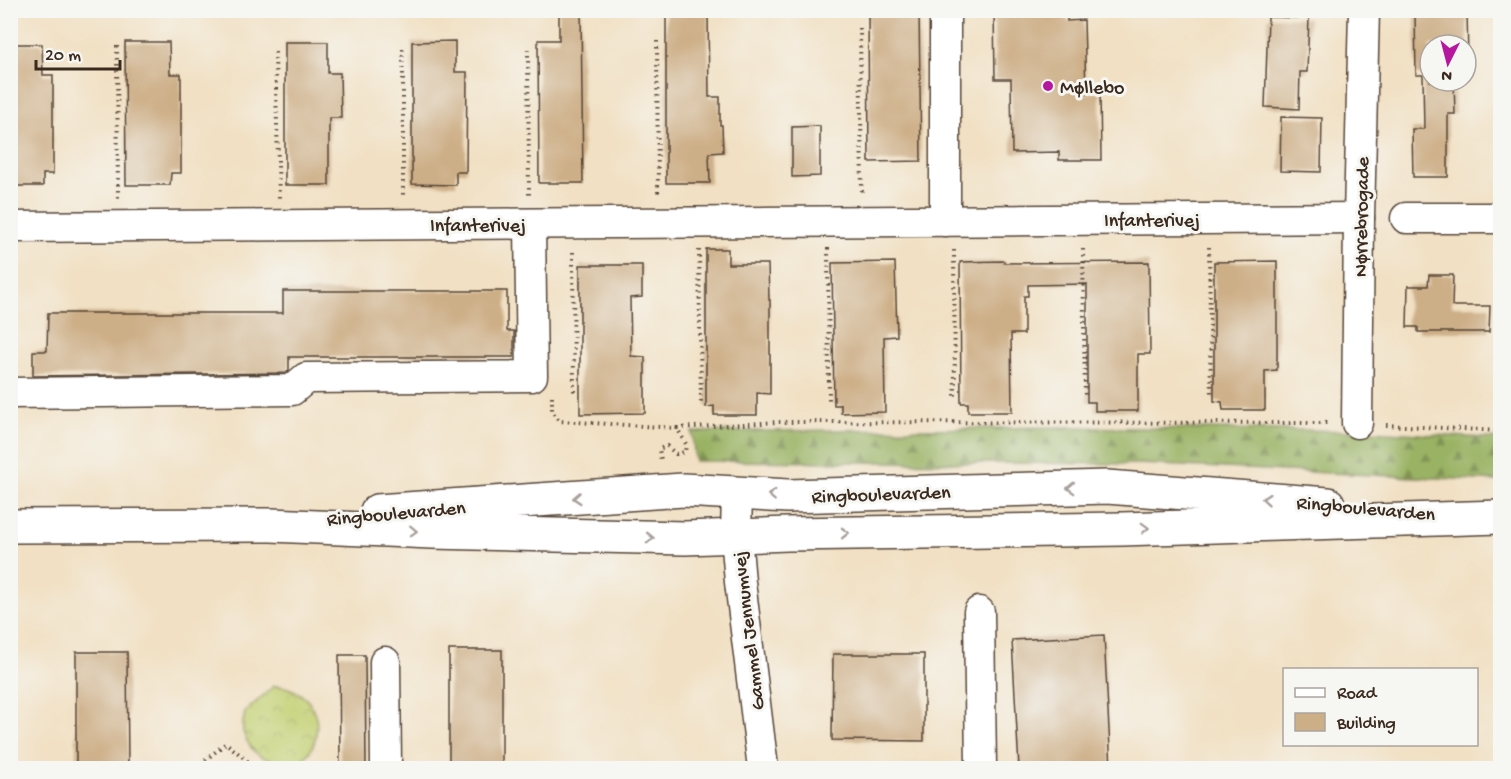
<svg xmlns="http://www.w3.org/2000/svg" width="1511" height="779" viewBox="0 0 1511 779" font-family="'Gochi Hand',sans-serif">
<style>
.forest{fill:url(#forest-firs);stroke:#6a6e41;stroke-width:1.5}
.park{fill:url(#park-crowns);stroke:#7f7d48;stroke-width:1.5}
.building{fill:#cdaf87}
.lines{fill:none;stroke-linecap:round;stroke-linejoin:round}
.minor-casing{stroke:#564537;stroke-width:33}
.major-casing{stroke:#564537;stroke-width:36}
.path{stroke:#564537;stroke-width:4;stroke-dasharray:1.5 4.5;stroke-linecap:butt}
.minor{stroke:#fff;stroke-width:30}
.major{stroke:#fff;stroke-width:33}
.oneway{stroke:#a79f9a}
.poi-dot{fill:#b5179e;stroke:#f6f6f2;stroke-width:2}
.labels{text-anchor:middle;stroke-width:6;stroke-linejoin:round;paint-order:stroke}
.poi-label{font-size:20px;fill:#3b2a1e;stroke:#f6f6f2;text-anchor:start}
.street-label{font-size:20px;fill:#3b2a1e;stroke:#f6f6f2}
</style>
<defs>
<pattern id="forest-firs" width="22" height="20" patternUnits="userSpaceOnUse" patternTransform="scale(1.5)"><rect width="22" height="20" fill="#9ab264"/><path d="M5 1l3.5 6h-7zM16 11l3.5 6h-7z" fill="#7f9152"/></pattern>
<pattern id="park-crowns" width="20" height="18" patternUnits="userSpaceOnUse" patternTransform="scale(1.5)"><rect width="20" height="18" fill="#c3d072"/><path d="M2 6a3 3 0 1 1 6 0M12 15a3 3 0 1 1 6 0" fill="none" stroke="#a8b362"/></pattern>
</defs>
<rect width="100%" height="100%" fill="#f6f6f2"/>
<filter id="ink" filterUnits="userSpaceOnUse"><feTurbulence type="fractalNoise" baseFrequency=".0167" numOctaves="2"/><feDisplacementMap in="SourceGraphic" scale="12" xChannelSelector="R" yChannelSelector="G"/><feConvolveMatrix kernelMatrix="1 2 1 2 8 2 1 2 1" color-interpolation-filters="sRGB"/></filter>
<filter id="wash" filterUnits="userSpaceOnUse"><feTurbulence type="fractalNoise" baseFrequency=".008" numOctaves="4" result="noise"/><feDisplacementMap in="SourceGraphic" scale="24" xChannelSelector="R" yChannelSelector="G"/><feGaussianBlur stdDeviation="1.35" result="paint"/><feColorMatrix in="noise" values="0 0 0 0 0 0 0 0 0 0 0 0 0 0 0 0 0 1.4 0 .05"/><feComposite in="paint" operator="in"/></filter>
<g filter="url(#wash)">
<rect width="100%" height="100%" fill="#f1e0c3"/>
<polygon class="forest" points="1063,427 1370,431 1500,439 1500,481 1138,464 695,461 692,432"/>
<path class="park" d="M274,686C289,686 304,693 312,707C321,723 317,751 300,761C293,765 285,763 278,762C261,758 254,755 246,739C245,737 243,733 243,730C242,725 244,718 245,712Z"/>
<g id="blocks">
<g class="building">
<polygon points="559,10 581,10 583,183 539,183 538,40 559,40"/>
<polygon points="666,10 708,10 709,97 720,97 720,125 722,125 723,152 709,153 710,183 666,183"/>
<polygon points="868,10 919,10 921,161 869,162"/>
<polygon points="994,10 1067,10 1067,21 1084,20 1086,93 1100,92 1101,160 1059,160 1059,152 1012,153 1011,79 995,79"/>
<polygon points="1433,10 1467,10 1468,61 1466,61 1466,45 1430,45 1430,81 1454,81 1455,114 1448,114 1448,177 1413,177 1412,129 1424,129 1423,75 1416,75 1415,12 1433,12"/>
<polygon points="1268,17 1309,18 1307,72 1300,72 1299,109 1265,107"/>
<polygon points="455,41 455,72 467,72 466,172 456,172 456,185 412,184 412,42"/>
<polygon points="125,42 169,42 170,74 181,74 181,173 171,173 170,185 126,185"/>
<polygon points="285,42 328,42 328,73 340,73 341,118 329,118 329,185 285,185"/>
<polygon points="10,44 42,44 43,75 53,75 53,174 43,174 43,186 10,186"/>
<polygon points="1281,117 1322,118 1321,172 1280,171"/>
<polygon points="820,126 820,176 792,177 792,127"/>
<polygon points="706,249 728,249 728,264 768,264 769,300 770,300 770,394 757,393 757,415 714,415 714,406 706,407"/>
<polygon points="1004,261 1004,263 1149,262 1150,354 1138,354 1138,411 1095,411 1095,402 1087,402 1087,284 1028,285 1028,296 1024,296 1024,334 1011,334 1012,412 968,412 968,403 961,403 960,262"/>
<polygon points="1277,261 1277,370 1265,371 1265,410 1223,410 1222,402 1214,401 1214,262"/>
<polygon points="895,262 897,336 884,337 885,412 841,413 841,405 834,405 832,263"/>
<polygon points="580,265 642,265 642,297 630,298 631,356 645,357 645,413 580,414"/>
<polygon points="1429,275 1453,275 1452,306 1490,306 1489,332 1418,332 1418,327 1407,327 1408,286 1428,286"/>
<polygon points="283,291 507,291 507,331 514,331 514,357 289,357 289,370 286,373 33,376 33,351 47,351 48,313 283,313"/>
<polygon points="1104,635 1111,768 1019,768 1012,640"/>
<rect x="449" y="650" width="53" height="118"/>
<polygon points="76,652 127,652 128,768 76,768"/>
<polygon points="833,654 924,654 924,741 832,740"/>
<polygon points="339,655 365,655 366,768 340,768"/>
</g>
</g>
</g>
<g filter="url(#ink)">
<use href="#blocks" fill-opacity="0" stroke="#564537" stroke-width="1.5"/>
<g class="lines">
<g class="minor-casing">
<g id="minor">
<polyline points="945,10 945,221"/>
<polyline points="1406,218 1500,218"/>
<polyline points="10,227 1359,218"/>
<polyline points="10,393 292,390 306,378 532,376 530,224"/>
<polyline points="1357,423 1359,218 1364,10"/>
<polyline points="737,493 736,535 740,582 763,768"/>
<polyline points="979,612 981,768"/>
<polyline points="385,662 386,768"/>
</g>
</g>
<g class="major-casing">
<g id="major">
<polyline points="377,511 683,490 788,496 1107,487 1328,504"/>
<polyline points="10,526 271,525 432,532 685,538 788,534 1122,529 1500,517"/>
</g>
</g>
<g class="path">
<polyline points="860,28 862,192"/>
<polyline points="657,41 658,193"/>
<polyline points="117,46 118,199"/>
<polyline points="403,49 403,197"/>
<polyline points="528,49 529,195"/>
<polyline points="275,52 279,198"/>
<polyline points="1209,247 1211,397"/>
<polyline points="828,248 829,401"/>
<polyline points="1083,249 1085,398"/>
<polyline points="699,250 701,405"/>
<polyline points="954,250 955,400"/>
<polyline points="573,252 574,395"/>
<polyline points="552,396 552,411 559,421 677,428 686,444 685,452 676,454 667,446 659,449 661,460 663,462"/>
<polyline points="1386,425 1500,431"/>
<polyline points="677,428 778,422 1330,423"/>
<polyline points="196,768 226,743 256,768"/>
</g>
<use href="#minor" class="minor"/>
<use href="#major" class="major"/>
</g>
<defs><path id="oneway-chevron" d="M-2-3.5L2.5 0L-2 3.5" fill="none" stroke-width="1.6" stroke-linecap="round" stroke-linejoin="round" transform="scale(1.5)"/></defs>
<g class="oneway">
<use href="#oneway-chevron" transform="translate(1071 488) rotate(178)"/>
<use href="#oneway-chevron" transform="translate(772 495) rotate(-177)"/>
<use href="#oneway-chevron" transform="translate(577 498) rotate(176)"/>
<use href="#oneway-chevron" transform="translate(1266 499) rotate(-175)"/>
<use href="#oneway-chevron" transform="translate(1145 528) rotate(-2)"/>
<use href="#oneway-chevron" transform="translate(413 531) rotate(2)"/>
<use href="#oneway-chevron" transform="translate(845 533) rotate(-1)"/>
<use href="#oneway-chevron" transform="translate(650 538) rotate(1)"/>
</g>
</g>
<circle class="poi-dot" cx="1048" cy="86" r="6"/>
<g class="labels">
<g class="poi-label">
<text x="1060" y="93">Møllebo</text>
</g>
<g class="street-label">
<text transform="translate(1360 217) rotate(-89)" y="7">Nørrebrogade</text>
<text x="1152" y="226">Infanterivej</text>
<text x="478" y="231">Infanterivej</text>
<text transform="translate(881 493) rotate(-2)" y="7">Ringboulevarden</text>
<text transform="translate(1366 507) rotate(5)" y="7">Ringboulevarden</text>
<text transform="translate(396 512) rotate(-5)" y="7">Ringboulevarden</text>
<text transform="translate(747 631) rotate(-97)" y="7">Gammel Jennumvej</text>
</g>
</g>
<rect width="1511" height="779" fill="none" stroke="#f6f6f2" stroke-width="36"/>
<rect x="1283" y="668" width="195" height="78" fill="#f6f6f2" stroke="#aba49d" stroke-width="1.5"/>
<rect x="1295" y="688" width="30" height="9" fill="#ffffff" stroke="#aba49d" stroke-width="1.5"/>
<text x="1337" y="698" font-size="18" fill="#3b2a1e">Road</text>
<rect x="1295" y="713" width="30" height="18" fill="#cdaf87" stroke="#aba49d" stroke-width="1.5"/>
<text x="1337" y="728" font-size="18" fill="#3b2a1e">Building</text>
<g transform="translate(1448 63) rotate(186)"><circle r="28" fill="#f6f6f2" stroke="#aba49d" stroke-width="1.5"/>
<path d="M0-4.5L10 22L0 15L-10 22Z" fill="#b5179e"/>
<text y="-9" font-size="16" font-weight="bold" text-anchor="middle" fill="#3b2a1e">N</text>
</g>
<path d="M36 60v9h84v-9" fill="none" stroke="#3b2a1e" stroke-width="3"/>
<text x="45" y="60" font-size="18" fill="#3b2a1e" stroke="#f6f6f2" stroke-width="4.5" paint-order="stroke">20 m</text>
</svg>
